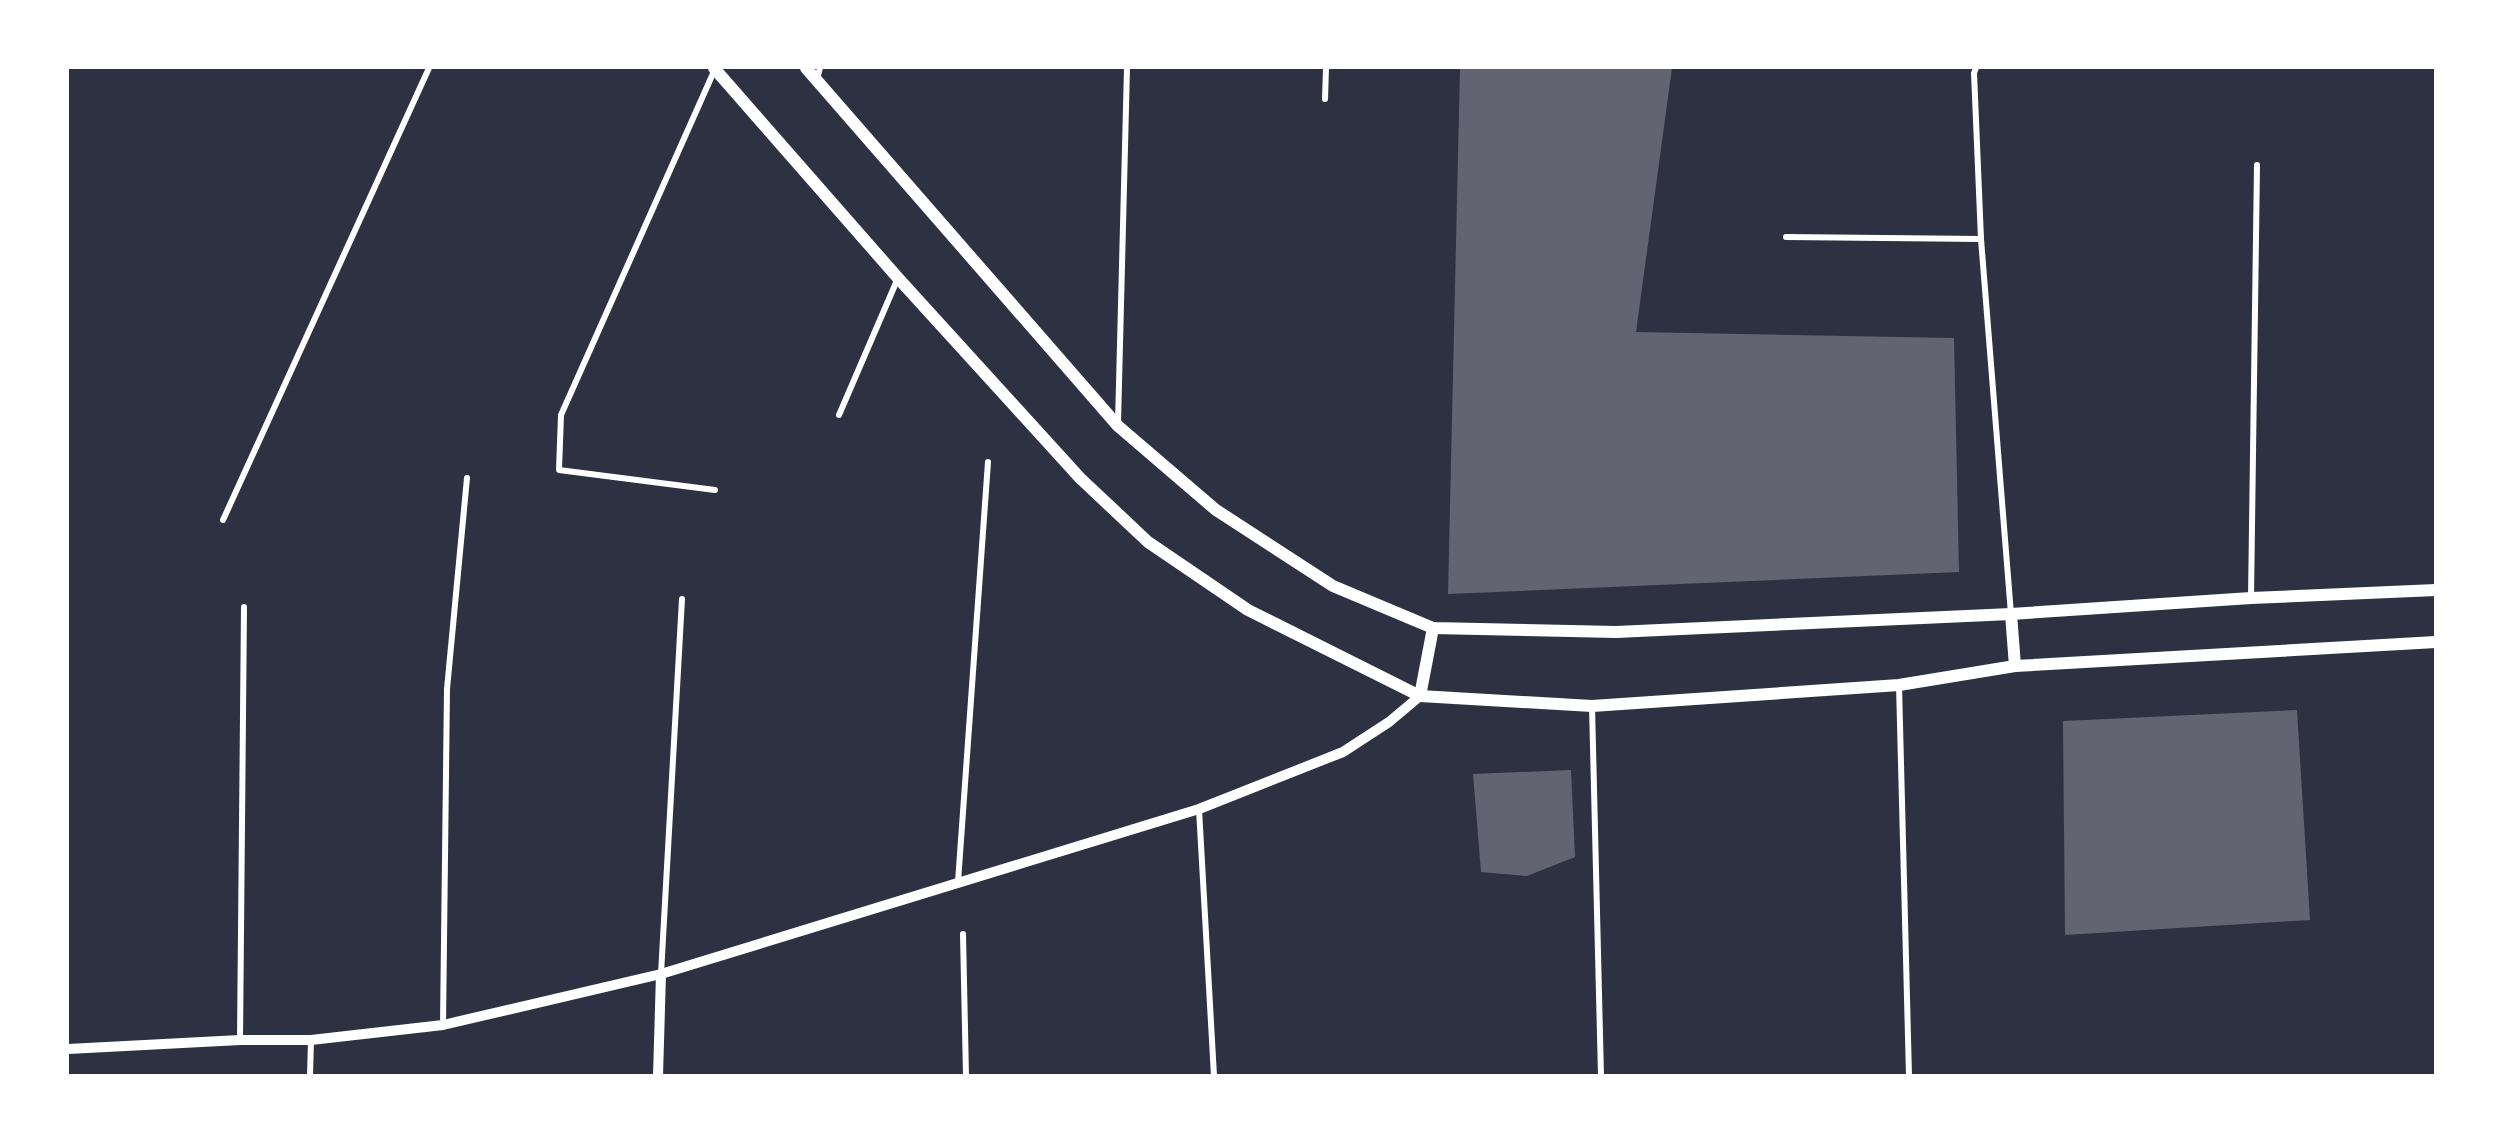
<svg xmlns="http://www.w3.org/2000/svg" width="2503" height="1143" viewBox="0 0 2503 1143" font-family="'Space Grotesk',sans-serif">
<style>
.building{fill:#626471}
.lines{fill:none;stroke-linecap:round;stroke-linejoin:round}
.minor{stroke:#fff;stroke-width:6}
.tertiary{stroke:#fff;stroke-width:10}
.secondary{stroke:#fff;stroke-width:12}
</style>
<rect width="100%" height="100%" fill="#2d3142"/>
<g class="building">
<polygon points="1460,68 1672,68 1636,332 1954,338 1959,572 1448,594"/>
<polygon points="2297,710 2310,920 2065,935 2063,721"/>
<polygon points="1571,770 1575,857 1527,876 1481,872 1473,774"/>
</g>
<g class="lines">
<g class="minor">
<polyline points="1976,68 1974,73 1981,239 2011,614"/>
<polyline points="715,69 561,415 559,470 715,490"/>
<polyline points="817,79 820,68"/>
<polyline points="1325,99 1326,68"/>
<polyline points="1786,237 1981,239"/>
<polyline points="839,415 898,278"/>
<polyline points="1118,423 1127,68"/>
<polyline points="223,520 429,68"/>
<polyline points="2251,598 2257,165"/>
<polyline points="1899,685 1909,1076"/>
<polyline points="1592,706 1601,1076"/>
<polyline points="1199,809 1214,1076"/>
<polyline points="958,882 988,462"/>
<polyline points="963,934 966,1076"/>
<polyline points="661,974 682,599"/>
<polyline points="443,1025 447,689 467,478"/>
<polyline points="240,1040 244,607"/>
<polyline points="310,1076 311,1040"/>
</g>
<g class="tertiary">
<polyline points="68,1049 240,1040 311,1040 443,1025 661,974 1199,809 1343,752 1389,722 1420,696"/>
<polyline points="658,1076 661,974"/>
</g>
<g class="secondary">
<polyline points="714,68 898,278 1080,478 1148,542 1248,610 1420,696 1592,706 1899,685 2015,666 2436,642"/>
<polyline points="806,68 1118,426 1216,510 1333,586 1433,628 1616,632 2011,614 2251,598 2436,590"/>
<polyline points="2011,614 2015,666"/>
<polyline points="1420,696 1433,628"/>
</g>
</g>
<rect width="2503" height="1143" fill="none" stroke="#ffffff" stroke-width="138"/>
</svg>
